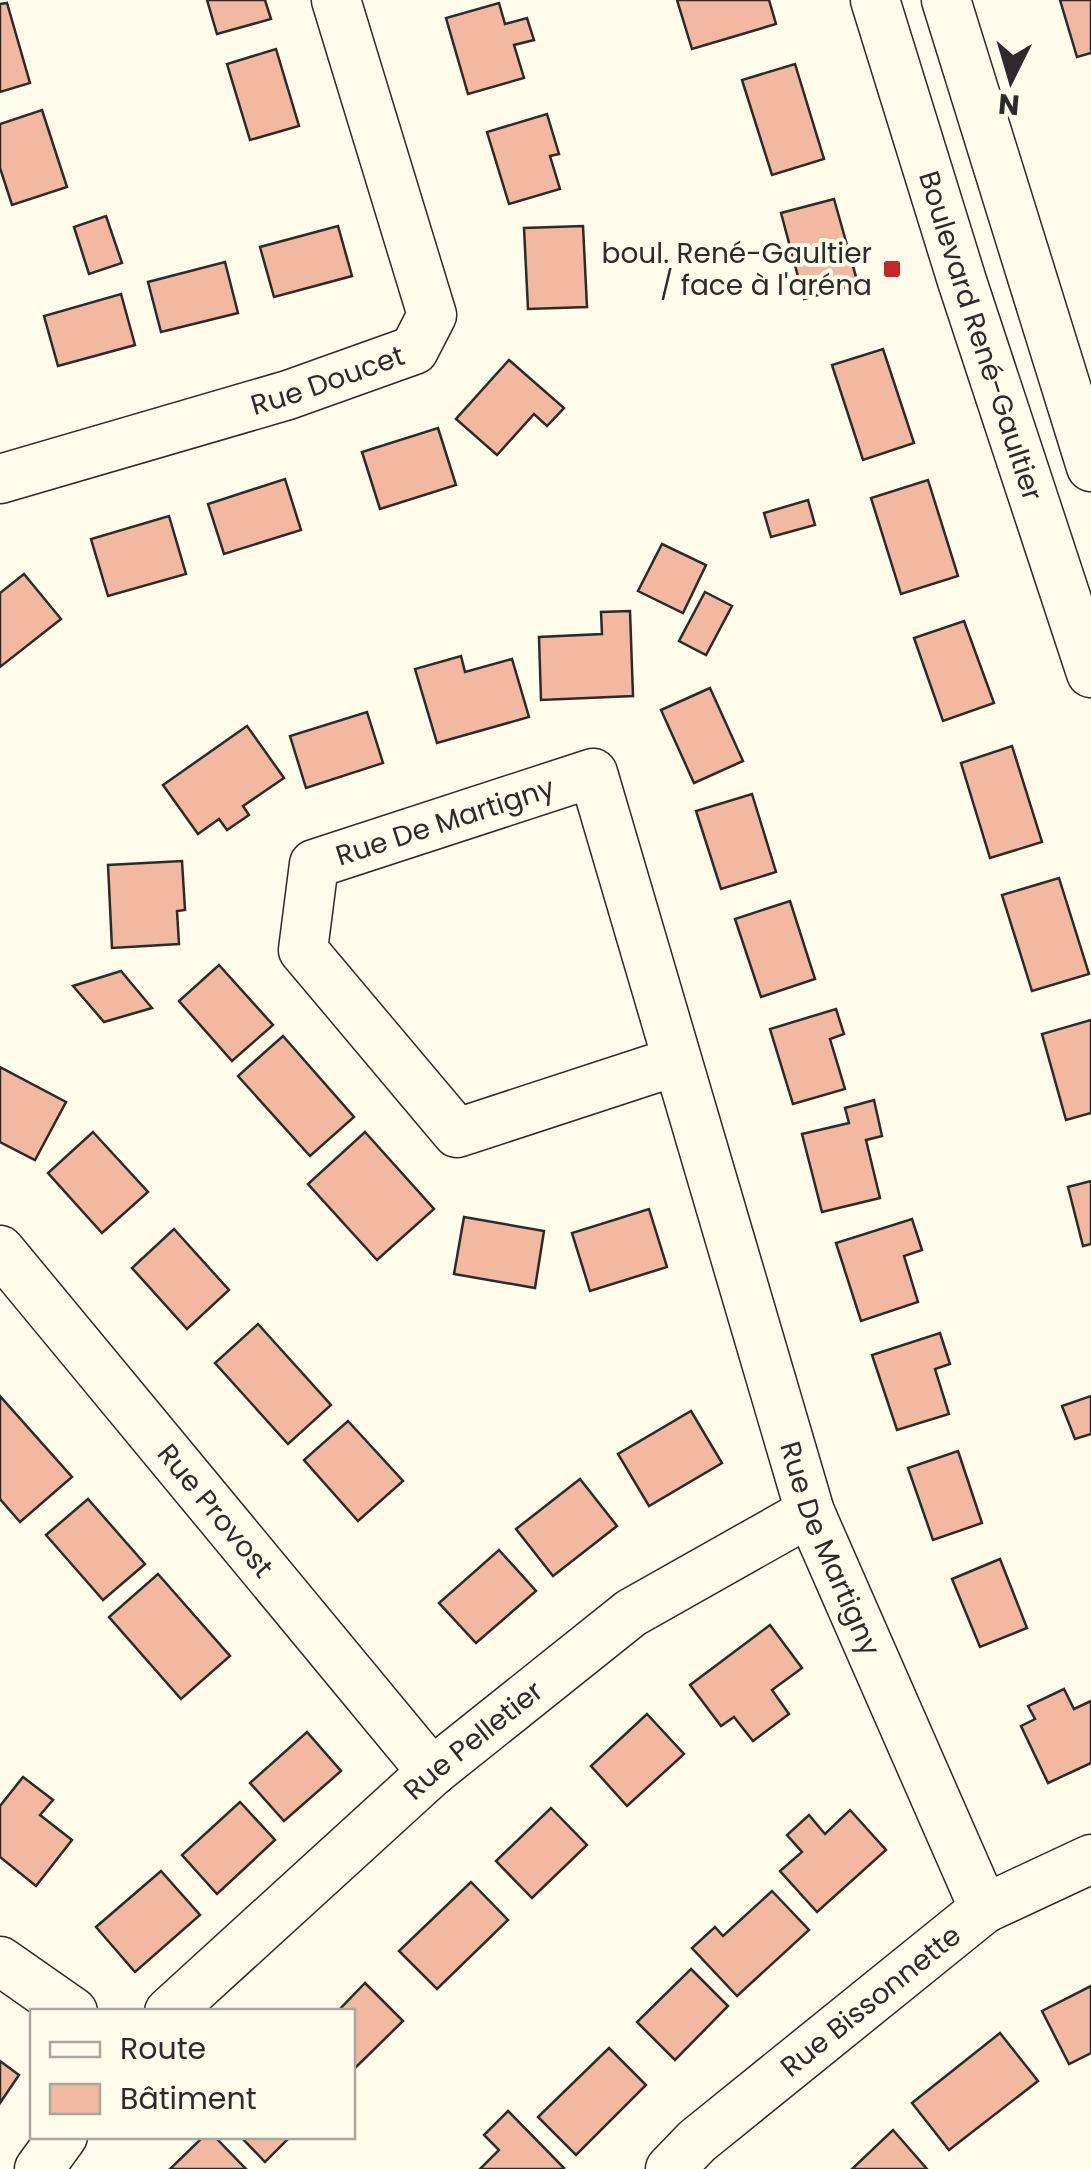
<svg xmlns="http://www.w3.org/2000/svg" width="1091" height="2169" viewBox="0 0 1091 2169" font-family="Poppins,sans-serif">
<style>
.building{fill:#f2b8a0;stroke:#2b2b2b;stroke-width:2.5}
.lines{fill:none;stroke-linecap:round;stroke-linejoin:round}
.minor-casing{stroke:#2b2b2b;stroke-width:51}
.minor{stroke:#fdfbea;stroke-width:48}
.poi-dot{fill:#c62828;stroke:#fdfbea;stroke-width:4}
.labels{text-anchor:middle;stroke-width:8;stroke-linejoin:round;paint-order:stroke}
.poi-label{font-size:28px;fill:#2b2b2b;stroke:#fdfbea;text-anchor:end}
.street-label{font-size:28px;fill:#2b2b2b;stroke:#fdfbea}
</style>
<rect width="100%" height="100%" fill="#fdfbea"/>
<g class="building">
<polygon points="207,0 265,0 271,19 217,34"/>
<polygon points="677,0 769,0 776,24 692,49"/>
<polygon points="1060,0 1091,0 1091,53 1077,57"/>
<polygon points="7,3 30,83 0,92 0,4"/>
<polygon points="499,3 505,24 527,18 534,40 514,45 524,78 468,94 446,18"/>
<polygon points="276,49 299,126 250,140 227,64"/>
<polygon points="795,64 824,159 772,175 742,80"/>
<polygon points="42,110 67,187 12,205 0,168 0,124"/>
<polygon points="547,114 559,154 550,156 560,189 509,204 487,132"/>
<polygon points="834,199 858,284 804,299 781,213"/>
<polygon points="106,216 122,263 89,274 74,227"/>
<polygon points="338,226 352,276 274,297 260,247"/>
<polygon points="583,226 587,307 528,309 524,228"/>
<polygon points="225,262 238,313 161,332 148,282"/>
<polygon points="121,294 135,345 58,366 44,316"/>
<polygon points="883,349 914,443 863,460 832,365"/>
<polygon points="509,360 564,408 547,426 534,414 497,455 456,419"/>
<polygon points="438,428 456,485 380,509 362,452"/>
<polygon points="285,479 301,530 224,554 208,504"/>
<polygon points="928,480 958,576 901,594 871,498"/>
<polygon points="808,500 815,525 771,537 764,513"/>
<polygon points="169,516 186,574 108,596 91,539"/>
<polygon points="662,544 706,565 683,613 638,591"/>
<polygon points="24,574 61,619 0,667 0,593"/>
<polygon points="705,592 732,606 706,655 679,641"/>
<polygon points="630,611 633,696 541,700 539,637 602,634 601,612"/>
<polygon points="964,621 994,703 943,721 914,638"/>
<polygon points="461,656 465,672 512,659 529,717 437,743 415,669"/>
<polygon points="710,688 743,761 694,783 661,710"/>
<polygon points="367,712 383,763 306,788 290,736"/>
<polygon points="247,726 284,778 243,806 249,815 227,830 219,819 198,834 163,785"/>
<polygon points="1012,746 1042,842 990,858 961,763"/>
<polygon points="752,794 776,872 721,889 696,811"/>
<polygon points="182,861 185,910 177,911 179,944 112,948 108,865"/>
<polygon points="1059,878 1089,974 1032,991 1002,895"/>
<polygon points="790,901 815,979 761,997 735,919"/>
<polygon points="219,965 273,1025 232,1061 179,1001"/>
<polygon points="121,971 152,1008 104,1022 73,986"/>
<polygon points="836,1009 844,1034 830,1039 845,1089 793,1104 770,1029"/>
<polygon points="1091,1020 1091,1113 1066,1120 1042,1034"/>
<polygon points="283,1036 354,1117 310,1156 238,1076"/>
<polygon points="0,1067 66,1102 35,1160 0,1142"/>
<polygon points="874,1100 882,1136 866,1140 880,1198 822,1212 802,1134 849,1123 845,1108"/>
<polygon points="93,1132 148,1192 102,1233 48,1173"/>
<polygon points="365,1132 434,1209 377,1260 308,1184"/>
<polygon points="1091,1181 1091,1244 1083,1246 1068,1187"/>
<polygon points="649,1209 667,1267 590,1291 572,1233"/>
<polygon points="464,1217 544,1231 535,1288 454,1274"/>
<polygon points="912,1219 922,1250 904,1256 918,1302 861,1321 836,1243"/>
<polygon points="174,1229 229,1290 187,1329 132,1268"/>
<polygon points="258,1324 331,1405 288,1444 215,1363"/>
<polygon points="940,1333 950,1364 935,1369 949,1414 897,1430 872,1355"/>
<polygon points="0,1396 72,1477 20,1522 0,1499"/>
<polygon points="1091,1396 1091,1434 1075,1439 1062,1406"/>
<polygon points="691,1411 722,1463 649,1506 618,1454"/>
<polygon points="348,1421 403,1481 358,1521 304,1460"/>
<polygon points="958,1451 982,1523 933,1540 908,1468"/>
<polygon points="580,1479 617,1526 553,1576 516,1529"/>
<polygon points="88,1499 145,1564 103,1600 46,1535"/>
<polygon points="499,1550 536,1591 476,1643 439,1603"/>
<polygon points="1000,1559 1027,1628 980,1647 952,1579"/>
<polygon points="158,1574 230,1656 181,1699 109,1617"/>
<polygon points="770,1625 802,1668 772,1690 789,1714 753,1741 734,1717 721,1726 690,1685"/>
<polygon points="1064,1689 1074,1709 1091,1701 1091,1763 1048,1783 1021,1726 1035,1719 1028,1706"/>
<polygon points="647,1714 684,1754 627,1806 591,1766"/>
<polygon points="307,1732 341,1771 284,1821 250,1783"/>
<polygon points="23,1777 53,1800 40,1815 72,1840 36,1886 0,1857 0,1806"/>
<polygon points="240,1802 275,1840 217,1894 182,1855"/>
<polygon points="551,1808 587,1845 532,1898 496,1861"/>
<polygon points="850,1810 886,1850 817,1912 780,1871 802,1852 787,1835 809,1815 825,1834"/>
<polygon points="161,1871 200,1915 135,1972 96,1927"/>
<polygon points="471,1882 508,1920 437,1989 399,1951"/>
<polygon points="772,1891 809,1930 737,1996 692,1948 715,1927 723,1936"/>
<polygon points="691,1969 728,2006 675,2060 637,2022"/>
<polygon points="365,1983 403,2021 352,2071 352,2012 337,2012"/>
<polygon points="1091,1986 1091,2053 1069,2064 1042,2011"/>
<polygon points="1000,2033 1038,2081 949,2150 912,2103"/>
<polygon points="609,2048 646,2085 576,2155 538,2117"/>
<polygon points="0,2061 19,2075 0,2103"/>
<polygon points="508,2111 564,2168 563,2169 480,2169 499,2150 484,2135"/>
<polygon points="893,2130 927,2169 852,2169"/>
<polygon points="204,2136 214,2136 246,2169 170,2169"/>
<polygon points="240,2136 291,2136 265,2162"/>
</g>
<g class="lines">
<g class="minor-casing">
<g id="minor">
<path id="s1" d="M875,0L962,281L1091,673"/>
<polyline points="946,0 1091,467"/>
<path id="s2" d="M0,479L288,395L414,350L432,315L336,0"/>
<path id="s3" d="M677,1061L457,1133L303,950L314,864L593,773L810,1512L984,1909"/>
<path id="s4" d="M0,1250L432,1772"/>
<polyline points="0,1961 73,2012"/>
<path id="s5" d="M169,2012L432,1772L631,1613L810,1512"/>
<polyline points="39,2169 63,2136"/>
<path id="s6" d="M670,2169L697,2141L984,1909L1091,1859"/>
</g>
</g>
<use href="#minor" class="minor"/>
</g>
<rect class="poi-dot" x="882" y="259" width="20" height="20" rx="5"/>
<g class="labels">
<g class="poi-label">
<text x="872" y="263">boul. René-Gaultier<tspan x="872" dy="32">/ face à l'aréna</tspan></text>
</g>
<g class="street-label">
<text dy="10" stroke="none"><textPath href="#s1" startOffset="352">Boulevard René-Gaultier</textPath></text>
<text dy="10" stroke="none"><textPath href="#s2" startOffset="342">Rue Doucet</textPath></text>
<text dy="10" stroke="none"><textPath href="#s3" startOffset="695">Rue De Martigny</textPath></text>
<text dy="10" stroke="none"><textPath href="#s4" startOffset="338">Rue Provost</textPath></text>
<text dy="10" stroke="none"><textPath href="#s3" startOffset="1662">Rue De Martigny</textPath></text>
<text dy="10" stroke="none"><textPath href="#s5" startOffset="408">Rue Pelletier</textPath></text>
<text dy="10" stroke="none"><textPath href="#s6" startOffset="262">Rue Bissonnette</textPath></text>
</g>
</g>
<rect x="30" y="2009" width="325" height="130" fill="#fdfbea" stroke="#a9a89e" stroke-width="2.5"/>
<rect x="50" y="2042" width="50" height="15" fill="#fdfbea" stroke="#a9a89e" stroke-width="2.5"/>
<text x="120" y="2059" font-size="30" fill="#2b2b2b">Route</text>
<rect x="50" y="2084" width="50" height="30" fill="#f2b8a0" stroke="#a9a89e" stroke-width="2.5"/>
<text x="120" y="2109" font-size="30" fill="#2b2b2b">Bâtiment</text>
<g transform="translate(1011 80) rotate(185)" stroke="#fdfbea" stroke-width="8" paint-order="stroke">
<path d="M0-8L18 38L0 25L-18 38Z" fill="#2b2b2b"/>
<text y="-15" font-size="28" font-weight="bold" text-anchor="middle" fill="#2b2b2b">N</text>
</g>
</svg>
